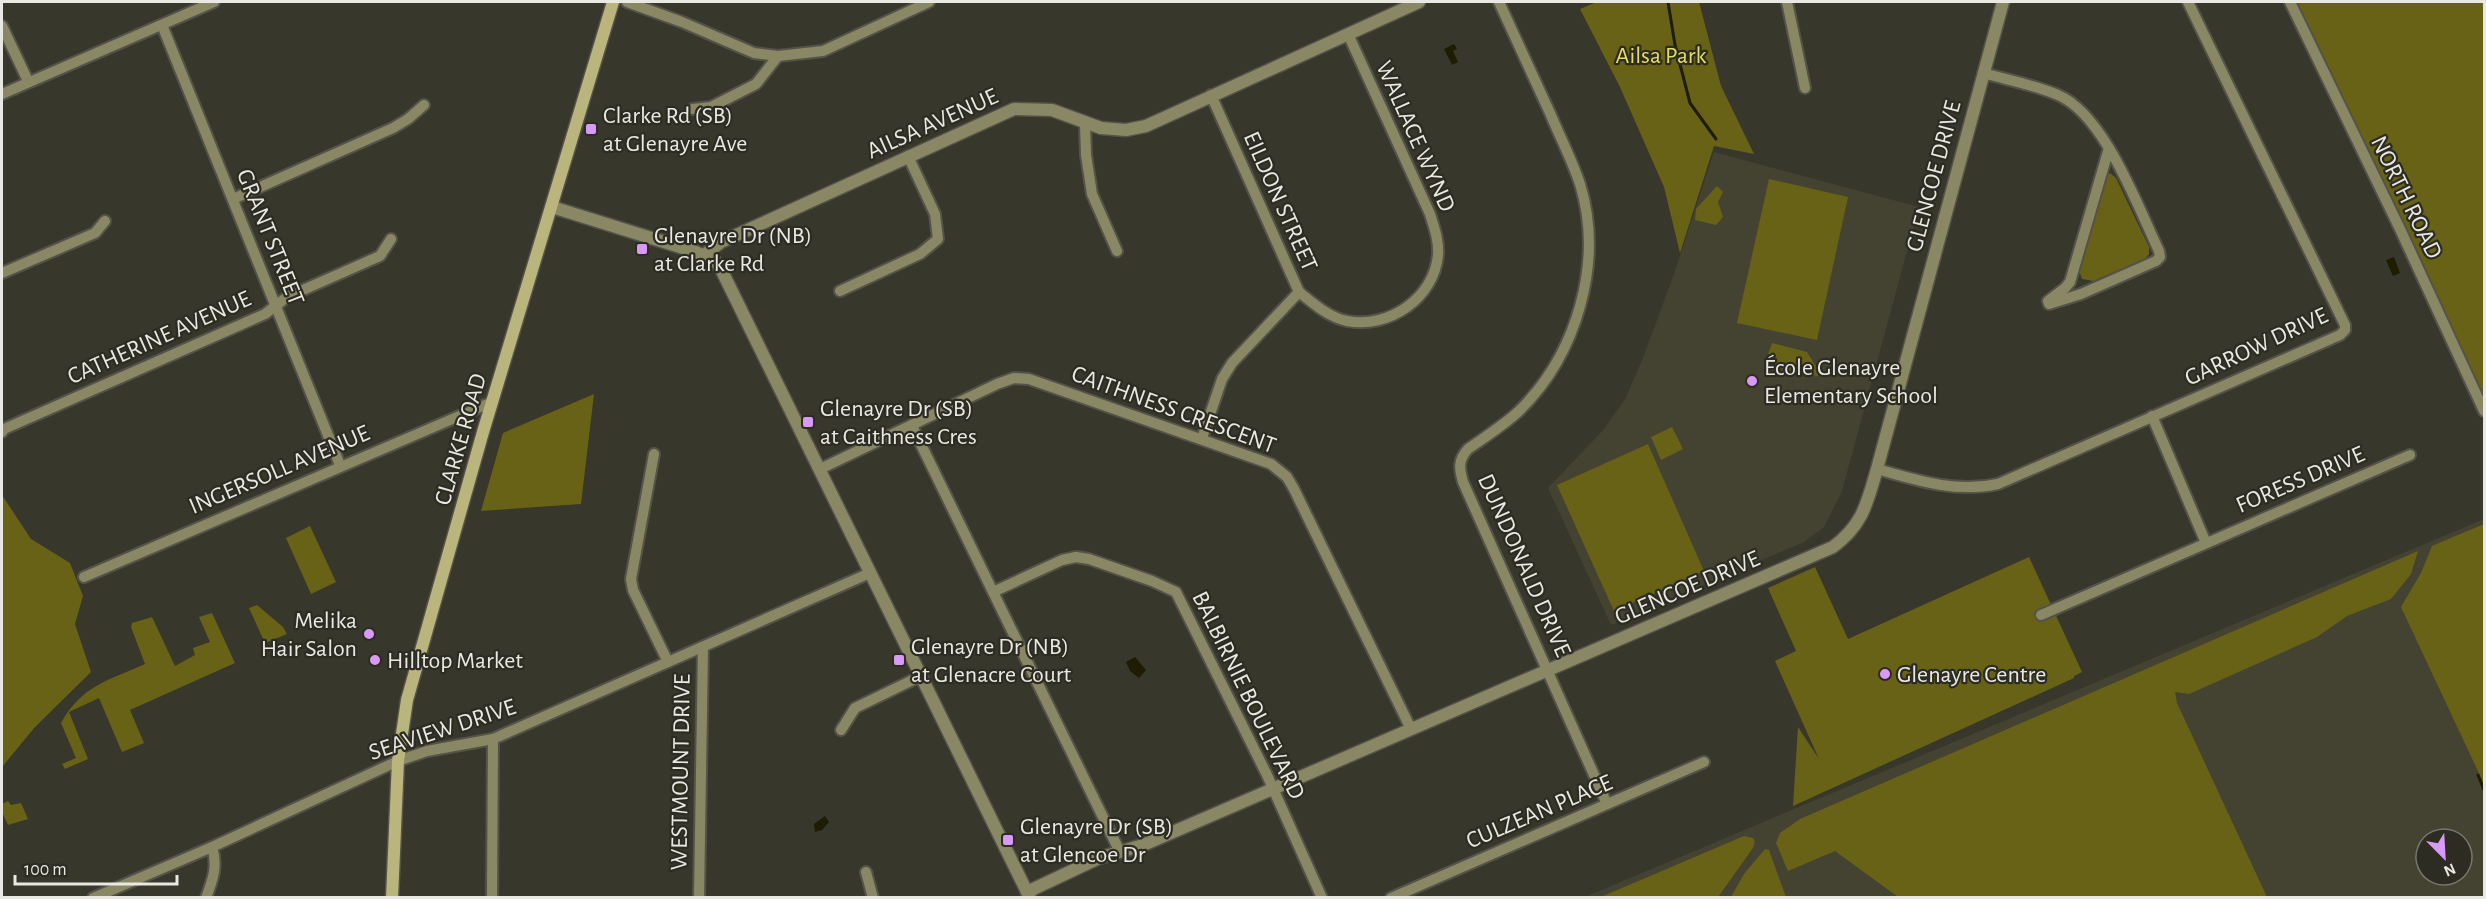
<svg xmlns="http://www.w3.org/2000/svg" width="2486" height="899" viewBox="0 0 2486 899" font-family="'Alegreya Sans',sans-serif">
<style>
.built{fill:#444332;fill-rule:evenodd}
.green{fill:#686217}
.water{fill:#1e1c01}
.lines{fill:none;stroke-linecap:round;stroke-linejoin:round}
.stream{stroke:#1e1c01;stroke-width:3}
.minor-casing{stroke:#535349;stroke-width:14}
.tertiary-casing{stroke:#535349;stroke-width:15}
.secondary-casing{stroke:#535349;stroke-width:15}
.minor{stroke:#8a8764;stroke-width:10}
.tertiary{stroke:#8a8764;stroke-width:12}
.secondary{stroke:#b9b57c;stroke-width:12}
.poi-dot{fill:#d99af7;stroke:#2d2c22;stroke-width:2}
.labels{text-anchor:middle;stroke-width:4.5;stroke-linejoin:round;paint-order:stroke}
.park-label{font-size:24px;fill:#e6db62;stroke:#2d2c22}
.poi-label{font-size:24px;fill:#e9e8e2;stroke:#2d2c22;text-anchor:start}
.street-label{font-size:24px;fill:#e9e8e2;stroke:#2d2c22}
</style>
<rect width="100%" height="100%" fill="#37372c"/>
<g class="built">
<polygon points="1714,152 1919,207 1842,491 1824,527 1804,542 1611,625 1548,488 1605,428 1625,399 1641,363 1674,274"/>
<path d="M2484,519V897H1585ZM2426,839H2462V875H2426Z"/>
</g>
<g class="green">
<polygon points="1597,2 1699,2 1721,86 1754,154 1714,146 1680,253 1664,187 1620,87 1580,9"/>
<polygon points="2295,2 2484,2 2484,401"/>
<polygon points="2110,173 2116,178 2149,247 2149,254 2145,259 2093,281 2082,279 2078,267 2105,177"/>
<polygon points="1769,179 1848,197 1817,340 1737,323"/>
<polygon points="1717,186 1723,192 1718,202 1723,217 1716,225 1695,220 1696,209"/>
<polygon points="1772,343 1807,352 1815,365 1820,367 1818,376 1775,367 1775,356 1768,354"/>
<polygon points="594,394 581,504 481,511 503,433"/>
<polygon points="1672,427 1683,449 1661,460 1651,437"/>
<polygon points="1648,444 1704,571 1614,611 1557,485"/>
<polygon points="2,495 31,539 70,563 83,596 75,624 91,672 35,727 2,767"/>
<polygon points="2484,524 2484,784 2401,607 2421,573 2432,546"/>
<polygon points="310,526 336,582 311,594 286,538"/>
<polygon points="2418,551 2411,574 2391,599 2347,616 2317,637 2189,694 2175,692 2177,703 2267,897 1898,897 1835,851 1788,871 1776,843 1780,833 1800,819"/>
<polygon points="2029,557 2082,672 2074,676 2074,678 1793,806 1798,727 1819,759 1775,661 1796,651 1768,588 1815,567 1848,639"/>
<polygon points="257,605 283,627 287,634 265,643 249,608"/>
<path d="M212,613L235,663L130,710L144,743L122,752L99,698L69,712L88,759L65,769L62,764L76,758L61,723C82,685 108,681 145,664L131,627L132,623L152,617L175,666L195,655L193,648L210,642L199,617Z"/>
<polygon points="8,801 11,805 21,803 28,819 8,825 2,812 2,804"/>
<polygon points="1744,836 1753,838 1755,842 1753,848 1718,897 1601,897"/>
<polygon points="1765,849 1769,850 1786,897 1731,897 1744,874"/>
</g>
<g class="water">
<polygon points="1454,44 1457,49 1453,51 1458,62 1452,65 1444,49"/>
<polygon points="2394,257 2400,273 2393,276 2386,260"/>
<polygon points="1135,657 1146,670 1139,678 1130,671 1126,662"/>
<polygon points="825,816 829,822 822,830 815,832 814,824"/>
</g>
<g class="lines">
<g class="stream">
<polyline points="1668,2 1675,45 1690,103 1716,139"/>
<polyline points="2478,775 2484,790"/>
</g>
<g class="minor-casing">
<g id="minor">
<polyline points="627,2 682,22 754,53 778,56 823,51 929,2"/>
<path d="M1499,2C1516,39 1533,76 1550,113C1560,137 1572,160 1580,184C1604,262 1577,354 1519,411C1504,425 1485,437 1468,449C1458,460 1459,468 1463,482L1607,804"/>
<polyline points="1787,2 1805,88"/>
<polyline points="2290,2 2400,229 2484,411"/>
<polyline points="162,25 340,465"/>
<polyline points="2,26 28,81"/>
<path d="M1983,73C2008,80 2035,85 2058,95C2104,114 2138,207 2159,251L2160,257L2156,261L2081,294L2049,304L2048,301L2065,288L2070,282L2109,148"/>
<polyline points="2,94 214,2"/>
<polyline points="693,109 711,107 756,84 778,56"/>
<polyline points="1085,124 1086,155 1092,194 1117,251"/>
<polyline points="233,199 393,128 408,119 424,105"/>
<polyline points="2,273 95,233 105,221"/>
<polyline points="840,291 920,254 938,239 935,214 908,156"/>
<path d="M1299,292C1313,303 1328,317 1347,321C1389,329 1434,298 1438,255C1439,240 1434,227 1430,214L1348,34"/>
<polyline points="2152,416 2206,543"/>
<polyline points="912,426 1120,852"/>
<polyline points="2,432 4,429 265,314 287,297 380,256 391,239"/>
<polyline points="1202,438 1222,379 1232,363 1299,292 1211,95"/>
<polyline points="654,454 631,579 633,590 668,662"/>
<polyline points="820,469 997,384 1014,378 1029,379 1271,464 1287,477 1294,489 1411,729"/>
<path d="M1877,469C1919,481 1956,493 1998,484L2340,335L2345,330V325L2188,2"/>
<polyline points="84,577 492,402"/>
<polyline points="993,592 1062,560 1076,557 1089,559 1152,581 1176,592 1267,775 1322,898"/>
<polyline points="2041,615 2410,455"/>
<polyline points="841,730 855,708 921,676"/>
<polyline points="866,872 873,898"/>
<polyline points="93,898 212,847 398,761 427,751 493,739 870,573"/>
<path d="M206,898C213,879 218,866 212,847"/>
<polyline points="492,898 493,739"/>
<polyline points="699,898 703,647"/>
<polyline points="1391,898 1704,762"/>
</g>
</g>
<g class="tertiary-casing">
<g id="tertiary">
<polyline points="552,207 696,252 716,262 720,267 1030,898"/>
<polyline points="703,256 721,242 1014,109 1052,110 1101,128 1126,130 1146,126 1419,2"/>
<path d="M1027,892L1099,858L1143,845L1833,547C1863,525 1867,503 1877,469L2003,2"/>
</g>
</g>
<g class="secondary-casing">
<polyline id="secondary" points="392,898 398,761 407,700 483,432 613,2"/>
</g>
<use href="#minor" class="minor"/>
<use href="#tertiary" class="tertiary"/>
<use href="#secondary" class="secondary"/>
</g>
<g class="poi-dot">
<rect x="585" y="123" width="12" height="12" rx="3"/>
<rect x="636" y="243" width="12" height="12" rx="3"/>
<circle cx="1752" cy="381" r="6"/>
<rect x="802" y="416" width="12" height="12" rx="3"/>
<circle cx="369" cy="634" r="6"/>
<circle cx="375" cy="660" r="6"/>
<rect x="893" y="654" width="12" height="12" rx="3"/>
<circle cx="1885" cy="674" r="6"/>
<rect x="1002" y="834" width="12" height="12" rx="3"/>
</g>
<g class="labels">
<g class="park-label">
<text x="1661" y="63">Ailsa Park</text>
</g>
<g class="poi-label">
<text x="603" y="123">Clarke Rd (SB)<tspan x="603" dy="28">at Glenayre Ave</tspan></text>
<text x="654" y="243">Glenayre Dr (NB)<tspan x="654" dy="28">at Clarke Rd</tspan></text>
<text x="1764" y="375">École Glenayre<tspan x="1764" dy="28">Elementary School</tspan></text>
<text x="820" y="416">Glenayre Dr (SB)<tspan x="820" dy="28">at Caithness Cres</tspan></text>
<text x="357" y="628" text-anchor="end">Melika<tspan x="357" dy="28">Hair Salon</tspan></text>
<text x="911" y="654">Glenayre Dr (NB)<tspan x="911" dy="28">at Glenacre Court</tspan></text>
<text x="387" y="668">Hilltop Market</text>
<text x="1897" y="682">Glenayre Centre</text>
<text x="1020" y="834">Glenayre Dr (SB)<tspan x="1020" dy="28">at Glencoe Dr</tspan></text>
</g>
<g class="street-label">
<text transform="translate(932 123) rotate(-24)" y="8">AILSA AVENUE</text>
<text transform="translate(1416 136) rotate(66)" y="8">WALLACE WYND</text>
<text transform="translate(1933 176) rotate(-75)" y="8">GLENCOE DRIVE</text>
<text transform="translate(2407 197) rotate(64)" y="8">NORTH ROAD</text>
<text transform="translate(1281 201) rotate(66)" y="8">EILDON STREET</text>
<text transform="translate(271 237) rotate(68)" y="8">GRANT STREET</text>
<text transform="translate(159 337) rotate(-24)" y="8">CATHERINE AVENUE</text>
<text transform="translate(2256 346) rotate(-25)" y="8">GARROW DRIVE</text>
<text transform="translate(1174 409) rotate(20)" y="8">CAITHNESS CRESCENT</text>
<text transform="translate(460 439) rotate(-74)" y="8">CLARKE ROAD</text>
<text transform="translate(279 469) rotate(-23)" y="8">INGERSOLL AVENUE</text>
<text transform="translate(2300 479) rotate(-23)" y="8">FORESS DRIVE</text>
<text transform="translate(1525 565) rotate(66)" y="8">DUNDONALD DRIVE</text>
<text transform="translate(1687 587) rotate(-23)" y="8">GLENCOE DRIVE</text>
<text transform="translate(1249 695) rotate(64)" y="8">BALBIRNIE BOULEVARD</text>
<text transform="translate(442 729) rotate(-18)" y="8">SEAVIEW DRIVE</text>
<text transform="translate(680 772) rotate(-89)" y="8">WESTMOUNT DRIVE</text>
<text transform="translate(1539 811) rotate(-23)" y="8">CULZEAN PLACE</text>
</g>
</g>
<rect width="2486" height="899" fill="none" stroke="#e9e8e2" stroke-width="6"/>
<g transform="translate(2444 857) rotate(156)"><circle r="28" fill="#2d2c22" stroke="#78776f" stroke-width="1.5"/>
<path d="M0-4.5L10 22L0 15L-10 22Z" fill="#d99af7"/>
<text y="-9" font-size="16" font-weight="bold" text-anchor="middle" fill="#e9e8e2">N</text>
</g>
<path d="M15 875v9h162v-9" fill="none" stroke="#e9e8e2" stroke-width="3"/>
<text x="24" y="875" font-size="18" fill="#e9e8e2" stroke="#2d2c22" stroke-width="4.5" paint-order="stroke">100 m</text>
</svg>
